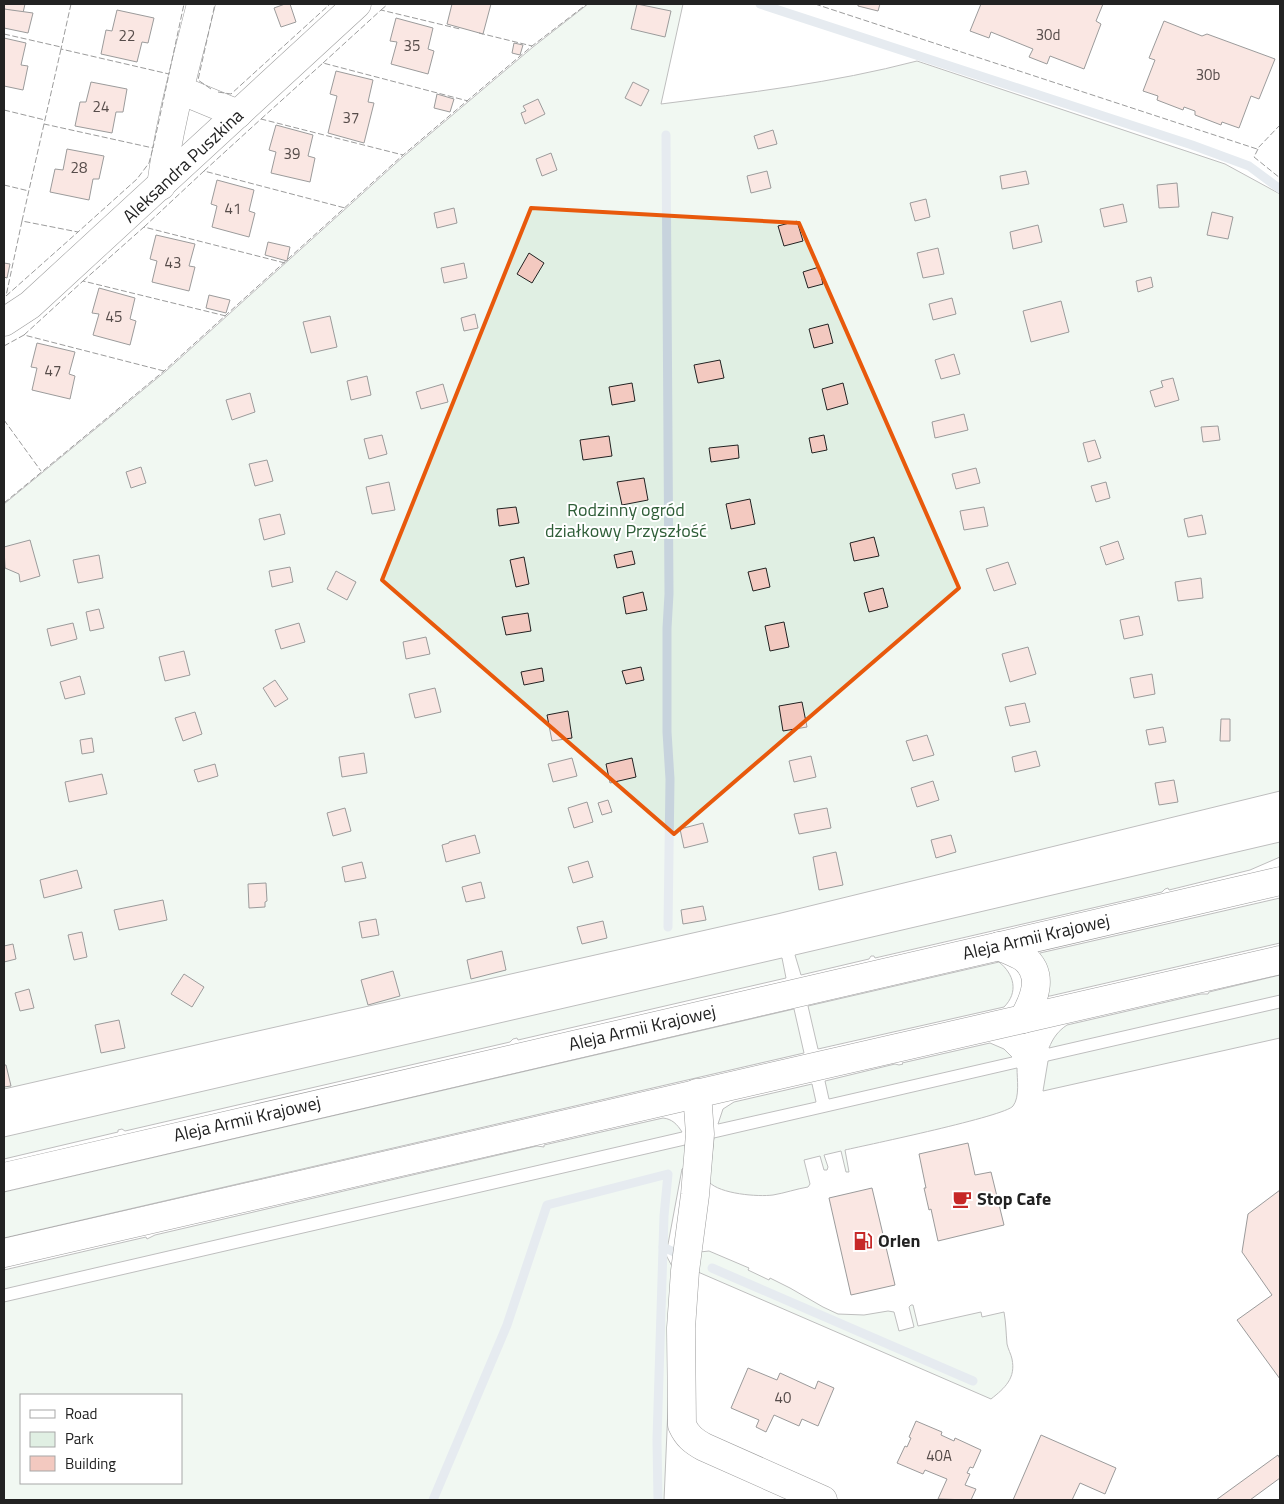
<svg xmlns="http://www.w3.org/2000/svg" width="1284" height="1504" viewBox="0 0 1284 1504" font-family="'Titillium Web',sans-serif">
<style>
.green{fill:#e0efe3;stroke:#6f6f6f;fill-rule:evenodd}
.lines{fill:none;stroke-linecap:round;stroke-linejoin:round}
.stream{stroke:#c7d3dd;stroke-width:9}
.building{fill:#f3c9c0;stroke:#222}
.minor-casing{stroke:#222;stroke-width:29}
.major-casing{stroke:#222;stroke-width:29}
.minor{stroke:#fff;stroke-width:28}
.major{stroke:#fff;stroke-width:28}
.fence{stroke:#222;stroke-width:1;stroke-dasharray:6 2.5;stroke-linecap:butt}
.marked{fill:none;stroke:#e8590c;stroke-width:4;stroke-linejoin:round}
.labels{text-anchor:middle;stroke-width:4;stroke-linejoin:round;paint-order:stroke}
.number-label{font-size:15px;fill:#564c4a}
.street-label{font-size:18px;fill:#222;stroke:#fff}
.park-label{font-size:18px;fill:#2f5e38;stroke:#fff}
.poi-label{font-size:18px;font-weight:bold;fill:#222;stroke:#fff;text-anchor:start}
</style>
<rect width="100%" height="100%" fill="#fff"/>
<g class="green">
<path d="M588,4H683L661,104C747,93 833,83 917,61L1225,164L1280,194V791L777,914L218,1040L4,1089V504L166,371L404,156L533,47Z"/>
<polygon points="1280,842 1280,857 1250,870 1169,890 1168,888 1165,889 1162,892 875,958 874,956 871,956 869,959 801,975 795,955"/>
<polygon points="1280,898 1280,943 1050,996 1048,996 1047,994 1038,955 1040,953"/>
<polygon points="782,958 786,978 518,1040 517,1038 513,1039 510,1042 125,1131 122,1129 118,1130 118,1132 4,1159 4,1137"/>
<path d="M999,962C1014,974 1019,992 1004,1007L818,1049L808,1006Z"/>
<path d="M1280,975V995L1049,1048C1053,1038 1058,1031 1067,1025L1201,994H1208L1209,992Z"/>
<polygon points="1280,1008 1280,1038 1043,1091 1048,1061"/>
<polygon points="794,1009 804,1053 4,1238 4,1192"/>
<polygon points="990,1043 1004,1049 1012,1057 829,1099 825,1081 895,1064 899,1065 903,1064 902,1063"/>
<path d="M1017,1068C1017,1079 1020,1097 1013,1106C1006,1116 867,1145 845,1150L849,1172H846L841,1151L824,1155L828,1167L827,1170H824L820,1156L804,1160L810,1184L808,1187C796,1189 785,1193 773,1195C758,1197 720,1194 709,1182L714,1138Z"/>
<polygon points="812,1084 816,1102 718,1124 723,1109 734,1102"/>
<path d="M663,1118C672,1119 677,1124 682,1132L4,1289V1270L146,1237L147,1239L155,1235L537,1146L544,1147V1145Z"/>
<path d="M685,1145L687,1167L682,1169L666,1255L674,1270L664,1500H4V1302ZM21,1395H181V1483H21Z"/>
<path d="M709,1251L749,1268L748,1270L769,1280L770,1278L790,1288L823,1307L838,1314L864,1315L888,1311L894,1312L899,1331L914,1327L909,1307L911,1305H913L918,1326L981,1312L982,1317L1004,1312C1006,1323 1006,1333 1007,1344C1008,1349 1011,1354 1012,1359C1016,1378 1005,1388 991,1399L698,1272L700,1252Z"/>
</g>
<g class="lines">
<g class="stream">
<polyline points="760,4 1192,145 1249,166 1280,189"/>
<polyline points="666,135 669,594 667,628 667,732 670,779 668,927"/>
<polyline points="663,1247 674,1252"/>
<polyline points="712,1268 973,1381"/>
<polyline points="433,1500 507,1325 547,1205 668,1174 664,1216 657,1440 658,1500"/>
</g>
</g>
<g class="building">
<polygon points="4,4 25,4 23,13 4,9"/>
<polygon points="285,4 290,4 296,22 281,27 274,8"/>
<polygon points="452,4 491,4 483,34 447,24"/>
<polygon points="637,4 671,11 665,37 631,29"/>
<polygon points="858,4 880,4 878,11 858,6"/>
<polygon points="981,4 1103,4 1096,21 1101,24 1084,69 1050,56 1047,64 1029,57 1033,49 991,32 989,38 970,31"/>
<polygon points="4,9 33,13 28,33 4,28"/>
<polygon points="117,10 154,18 148,43 142,42 137,62 101,54 106,30 112,31"/>
<polygon points="396,18 433,28 428,49 434,51 428,74 391,64 397,42 390,41"/>
<polygon points="1164,21 1202,36 1207,34 1275,59 1259,99 1251,96 1239,128 1222,122 1221,125 1195,115 1195,111 1184,107 1183,110 1157,100 1158,96 1143,91 1155,60 1149,58"/>
<polygon points="4,38 26,43 21,65 28,66 23,90 4,86"/>
<polygon points="514,43 523,45 520,55 512,53"/>
<polygon points="336,71 373,80 368,102 374,103 364,143 328,133 337,96 330,94"/>
<polygon points="91,82 127,89 123,112 116,112 112,133 75,126 80,102 86,102"/>
<polygon points="633,82 649,90 641,106 625,98"/>
<polygon points="437,94 454,99 450,112 434,108"/>
<polygon points="538,99 545,114 525,124 521,113 526,111 523,106"/>
<polygon points="276,125 313,135 308,156 315,158 310,182 271,173 276,152 269,150"/>
<polygon points="773,130 777,144 758,149 754,136"/>
<polygon points="67,149 104,156 99,179 93,179 89,200 50,192 55,169 63,170"/>
<polygon points="551,153 557,170 542,176 536,159"/>
<polygon points="767,171 771,188 751,193 747,176"/>
<polygon points="1026,171 1029,184 1002,189 1000,176"/>
<polygon points="217,180 254,190 249,211 255,213 249,237 212,227 217,206 211,204"/>
<polygon points="1177,183 1179,207 1159,208 1157,185"/>
<polygon points="926,199 930,217 915,221 910,203"/>
<polygon points="1123,204 1127,222 1104,227 1100,209"/>
<polygon points="454,208 457,223 437,228 434,213"/>
<polygon points="1212,212 1233,217 1228,239 1207,235"/>
<polygon points="797,221 803,241 784,246 778,226"/>
<polygon points="1038,225 1042,242 1013,249 1010,232"/>
<polygon points="156,235 195,244 189,266 195,267 189,291 152,282 157,261 150,259"/>
<polygon points="268,242 290,247 287,261 265,255"/>
<polygon points="938,248 944,274 923,278 917,253"/>
<polygon points="529,253 544,263 532,283 517,274"/>
<polygon points="4,263 10,264 7,278 4,277"/>
<polygon points="464,263 467,278 444,283 441,268"/>
<polygon points="819,267 823,284 808,288 803,272"/>
<polygon points="1151,277 1153,287 1138,292 1136,281"/>
<polygon points="99,288 135,298 130,319 136,321 130,345 93,335 99,314 92,313"/>
<polygon points="209,295 230,300 226,313 206,308"/>
<polygon points="952,298 956,314 933,320 929,304"/>
<polygon points="1061,301 1069,332 1031,342 1023,311"/>
<polygon points="475,314 478,328 464,331 461,318"/>
<polygon points="330,316 337,347 311,353 303,322"/>
<polygon points="828,324 833,343 814,348 809,329"/>
<polygon points="37,343 75,352 69,374 75,376 70,399 32,390 37,368 31,367"/>
<polygon points="954,354 960,374 941,379 935,360"/>
<polygon points="720,360 724,378 698,383 694,365"/>
<polygon points="367,376 371,395 351,400 347,381"/>
<polygon points="1173,378 1179,400 1155,407 1150,391 1163,387 1161,381"/>
<polygon points="632,383 635,401 612,405 609,387"/>
<polygon points="843,383 848,404 827,410 822,389"/>
<polygon points="443,384 448,402 421,409 416,392"/>
<polygon points="250,393 255,412 232,420 226,400"/>
<polygon points="964,414 968,430 935,438 932,422"/>
<polygon points="1218,426 1220,440 1203,442 1201,427"/>
<polygon points="382,435 387,454 369,459 364,439"/>
<polygon points="824,435 827,450 812,453 809,438"/>
<polygon points="609,436 612,456 583,460 580,440"/>
<polygon points="1095,440 1101,458 1088,462 1083,443"/>
<polygon points="738,445 739,458 711,462 709,448"/>
<polygon points="267,460 273,481 255,486 249,464"/>
<polygon points="141,467 146,483 131,488 126,472"/>
<polygon points="976,468 980,483 956,489 952,474"/>
<polygon points="644,478 648,500 622,505 617,482"/>
<polygon points="389,482 395,510 372,514 366,487"/>
<polygon points="1106,482 1110,498 1096,502 1091,486"/>
<polygon points="750,499 755,524 731,529 726,504"/>
<polygon points="516,507 519,523 499,526 497,509"/>
<polygon points="984,507 988,526 964,530 960,511"/>
<polygon points="280,514 285,534 264,540 259,519"/>
<polygon points="1202,515 1206,534 1188,537 1184,519"/>
<polygon points="874,537 879,556 854,561 850,543"/>
<polygon points="30,540 40,576 20,582 19,574 5,568 4,547"/>
<polygon points="1118,541 1124,559 1106,565 1100,547"/>
<polygon points="632,551 635,564 617,568 614,555"/>
<polygon points="99,555 103,578 78,583 73,560"/>
<polygon points="524,557 529,584 516,587 510,560"/>
<polygon points="1008,562 1016,584 994,591 986,569"/>
<polygon points="290,567 293,582 272,587 269,571"/>
<polygon points="766,568 770,587 753,591 748,572"/>
<polygon points="336,571 356,582 347,600 327,589"/>
<polygon points="1201,578 1203,598 1178,601 1175,582"/>
<polygon points="883,588 888,607 869,612 864,593"/>
<polygon points="643,592 647,610 626,614 623,597"/>
<polygon points="99,609 104,628 90,631 86,612"/>
<polygon points="528,613 531,631 506,635 502,617"/>
<polygon points="1139,616 1143,635 1124,639 1120,620"/>
<polygon points="784,622 789,647 770,651 765,626"/>
<polygon points="73,623 77,639 51,646 47,629"/>
<polygon points="299,623 305,642 281,649 275,630"/>
<polygon points="426,637 430,654 406,659 403,642"/>
<polygon points="1028,647 1036,674 1010,682 1002,654"/>
<polygon points="184,651 190,675 165,681 159,657"/>
<polygon points="641,667 644,680 626,684 622,671"/>
<polygon points="542,668 544,681 524,685 521,672"/>
<polygon points="1152,674 1155,694 1134,698 1130,678"/>
<polygon points="80,676 85,694 65,699 60,682"/>
<polygon points="275,680 288,699 275,707 263,688"/>
<polygon points="435,688 441,712 415,718 409,694"/>
<polygon points="802,702 807,727 783,731 779,706"/>
<polygon points="1025,703 1030,722 1010,726 1005,707"/>
<polygon points="568,711 572,738 552,741 547,715"/>
<polygon points="195,712 202,734 183,741 175,718"/>
<polygon points="1221,719 1230,719 1230,741 1220,741"/>
<polygon points="1163,727 1166,742 1149,745 1146,730"/>
<polygon points="927,735 934,755 913,761 906,741"/>
<polygon points="92,738 94,752 82,754 80,740"/>
<polygon points="1036,751 1040,766 1015,772 1012,757"/>
<polygon points="364,753 367,773 342,777 339,757"/>
<polygon points="811,756 816,777 794,782 789,761"/>
<polygon points="572,758 577,776 553,782 548,764"/>
<polygon points="632,758 636,777 610,783 606,764"/>
<polygon points="215,764 218,776 198,782 194,770"/>
<polygon points="102,774 107,794 69,802 65,782"/>
<polygon points="1174,780 1178,802 1159,805 1155,783"/>
<polygon points="933,781 939,800 917,807 911,788"/>
<polygon points="608,800 612,812 602,815 598,803"/>
<polygon points="587,802 593,822 574,828 568,808"/>
<polygon points="345,808 351,831 333,836 327,813"/>
<polygon points="827,808 831,828 799,834 794,814"/>
<polygon points="703,823 708,842 684,848 680,829"/>
<polygon points="475,835 480,853 446,862 442,845 449,843 449,842"/>
<polygon points="951,835 956,852 936,858 931,840"/>
<polygon points="836,852 843,885 819,890 813,857"/>
<polygon points="588,861 593,877 573,883 568,867"/>
<polygon points="362,862 366,878 345,882 342,867"/>
<polygon points="77,870 82,888 44,898 40,880"/>
<polygon points="481,882 485,898 466,902 462,887"/>
<polygon points="266,883 267,901 265,902 265,907 249,908 248,884"/>
<polygon points="163,900 167,920 119,930 114,910"/>
<polygon points="703,906 706,920 683,924 681,910"/>
<polygon points="376,919 379,935 362,938 359,922"/>
<polygon points="603,921 607,938 582,944 577,927"/>
<polygon points="82,932 87,957 74,960 68,935"/>
<polygon points="13,944 16,959 4,962 4,946"/>
<polygon points="502,951 506,970 471,979 467,960"/>
<polygon points="393,971 400,996 368,1005 361,980"/>
<polygon points="184,974 204,987 192,1007 171,994"/>
<polygon points="29,989 34,1008 20,1011 15,993"/>
<polygon points="119,1020 125,1048 101,1053 95,1025"/>
<polygon points="4,1065 6,1065 11,1086 4,1087"/>
<polygon points="968,1143 975,1175 991,1172 1004,1225 938,1241 931,1209 929,1210 924,1188 926,1188 919,1154"/>
<polygon points="872,1188 895,1285 851,1295 829,1198"/>
<polygon points="1280,1190 1280,1379 1237,1320 1272,1295 1242,1252 1248,1214"/>
<polygon points="748,1368 777,1380 780,1373 815,1389 818,1381 834,1388 818,1426 802,1419 799,1426 774,1415 766,1432 756,1427 759,1420 731,1408"/>
<polygon points="916,1421 942,1432 941,1435 954,1441 955,1438 981,1450 973,1468 970,1467 967,1473 970,1474 965,1485 976,1489 971,1500 938,1499 947,1479 925,1470 923,1474 897,1463 905,1446 907,1447 911,1438 909,1437"/>
<polygon points="1041,1435 1116,1468 1105,1494 1080,1483 1072,1500 1013,1500"/>
<polygon points="1278,1455 1280,1459 1280,1478 1250,1500 1216,1500"/>
</g>
<g class="lines">
<g class="minor-casing">
<g id="minor">
<polyline points="180,90 238,114"/>
<path d="M161,186C169,124 186,64 201,4"/>
<polyline points="4,322 30,305 357,4"/>
<path d="M697,1093L700,1134L695,1195L685,1271L681,1328L682,1425C687,1436 693,1441 704,1447L823,1500"/>
</g>
</g>
<g class="major-casing">
<g id="major">
<path d="M999,946C1007,950 1017,953 1024,958C1045,975 1034,1000 1023,1019"/>
<polyline points="4,1177 1280,881"/>
<polyline points="4,1253 1280,960"/>
</g>
</g>
<use href="#minor" class="minor"/>
<use href="#major" class="major"/>
<g class="fence">
<polyline points="71,4 61,49 169,74 184,4"/>
<polyline points="815,4 1257,149 1280,125"/>
<polyline points="381,10 388,4"/>
<polyline points="479,33 532,46"/>
<polyline points="4,34 61,47"/>
<polyline points="61,49 44,124 153,148 169,74"/>
<polyline points="323,63 381,10 460,29"/>
<polyline points="211,89 198,80 215,4"/>
<polyline points="218,92 231,94 330,4"/>
<polyline points="4,110 45,120"/>
<polyline points="261,119 323,63 468,101"/>
<polyline points="44,124 22,221 78,232 137,179 149,163 153,148"/>
<polyline points="1258,149 1254,157 1280,178"/>
<polyline points="204,171 261,119 403,155"/>
<polyline points="4,185 29,191"/>
<polyline points="22,221 6,296 78,232"/>
<polyline points="144,227 204,171 345,208"/>
<polyline points="83,281 144,227 285,263"/>
<polyline points="24,335 83,281 226,316"/>
<polyline points="4,346 24,335 164,371"/>
<polyline points="4,420 41,471"/>
<polyline points="4,503 164,371 403,155 532,46 587,4"/>
</g>
</g>
<path d="M0 0H1284V1504H0ZM531,208L799,223L959,588L674,834L382,580Z" fill="#fff" fill-opacity=".55" fill-rule="evenodd"/>
<path class="marked" d="M531,208L799,223L959,588L674,834L382,580Z"/>
<defs>
<g id="cafe-bare" transform="scale(1.5)"><path d="M-5.5-4.5H6V0H3Q3 3.5 0 3.5H-2.5Q-5.5 3.5-5.5 0ZM3-3.2v2h1.7v-2ZM-6 4.5H4V6H-6Z" fill="#c62828" stroke="#fff" stroke-width="2.5" paint-order="stroke"/></g>
<g id="fuel-bare" transform="scale(1.5)"><path d="M-5.5-6h7V0h2V4h1.3V-2.5L3-4.5l.8-.8L6-3V5H2.5V1h-1V6h-7ZM-4.2-4.7v3.2H.2V-4.7Z" fill="#c62828" stroke="#fff" stroke-width="2.5" paint-order="stroke"/></g>
</defs>
<g fill-rule="evenodd">
<use href="#cafe-bare" x="962" y="1199"/>
<use href="#fuel-bare" x="863" y="1241"/>
</g>
<g class="labels">
<g class="number-label">
<text x="1048" y="40">30d</text>
<text x="127" y="41">22</text>
<text x="412" y="51">35</text>
<text x="1208" y="80">30b</text>
<text x="101" y="112">24</text>
<text x="351" y="123">37</text>
<text x="292" y="159">39</text>
<text x="79" y="173">28</text>
<text x="233" y="214">41</text>
<text x="173" y="268">43</text>
<text x="114" y="322">45</text>
<text x="53" y="376">47</text>
<text x="783" y="1403">40</text>
<text x="939" y="1461">40A</text>
</g>
<g class="street-label">
<text transform="translate(183 166) rotate(-43)" y="6">Aleksandra Puszkina</text>
<text transform="translate(1036 937) rotate(-13)" y="6">Aleja Armii Krajowej</text>
<text transform="translate(642 1028) rotate(-13)" y="6">Aleja Armii Krajowej</text>
<text transform="translate(247 1119) rotate(-13)" y="6">Aleja Armii Krajowej</text>
</g>
<g class="park-label">
<text x="626" y="516">Rodzinny ogród<tspan x="626" dy="21">działkowy Przyszłość</tspan></text>
</g>
<g class="poi-label">
<text x="977" y="1205">Stop Cafe</text>
<text x="878" y="1247">Orlen</text>
</g>
</g>
<rect width="1284" height="1504" fill="none" stroke="#222222" stroke-width="10"/>
<rect x="20" y="1394" width="162" height="90" fill="#ffffff" stroke="#a7a7a7"/>
<rect x="30" y="1410" width="25" height="8" fill="#ffffff" stroke="#a7a7a7"/>
<text x="65" y="1419" font-size="15" fill="#222222">Road</text>
<rect x="30" y="1432" width="25" height="15" fill="#e0efe3" stroke="#a7a7a7"/>
<text x="65" y="1444" font-size="15" fill="#222222">Park</text>
<rect x="30" y="1456" width="25" height="15" fill="#f3c9c0" stroke="#a7a7a7"/>
<text x="65" y="1469" font-size="15" fill="#222222">Building</text>
</svg>
